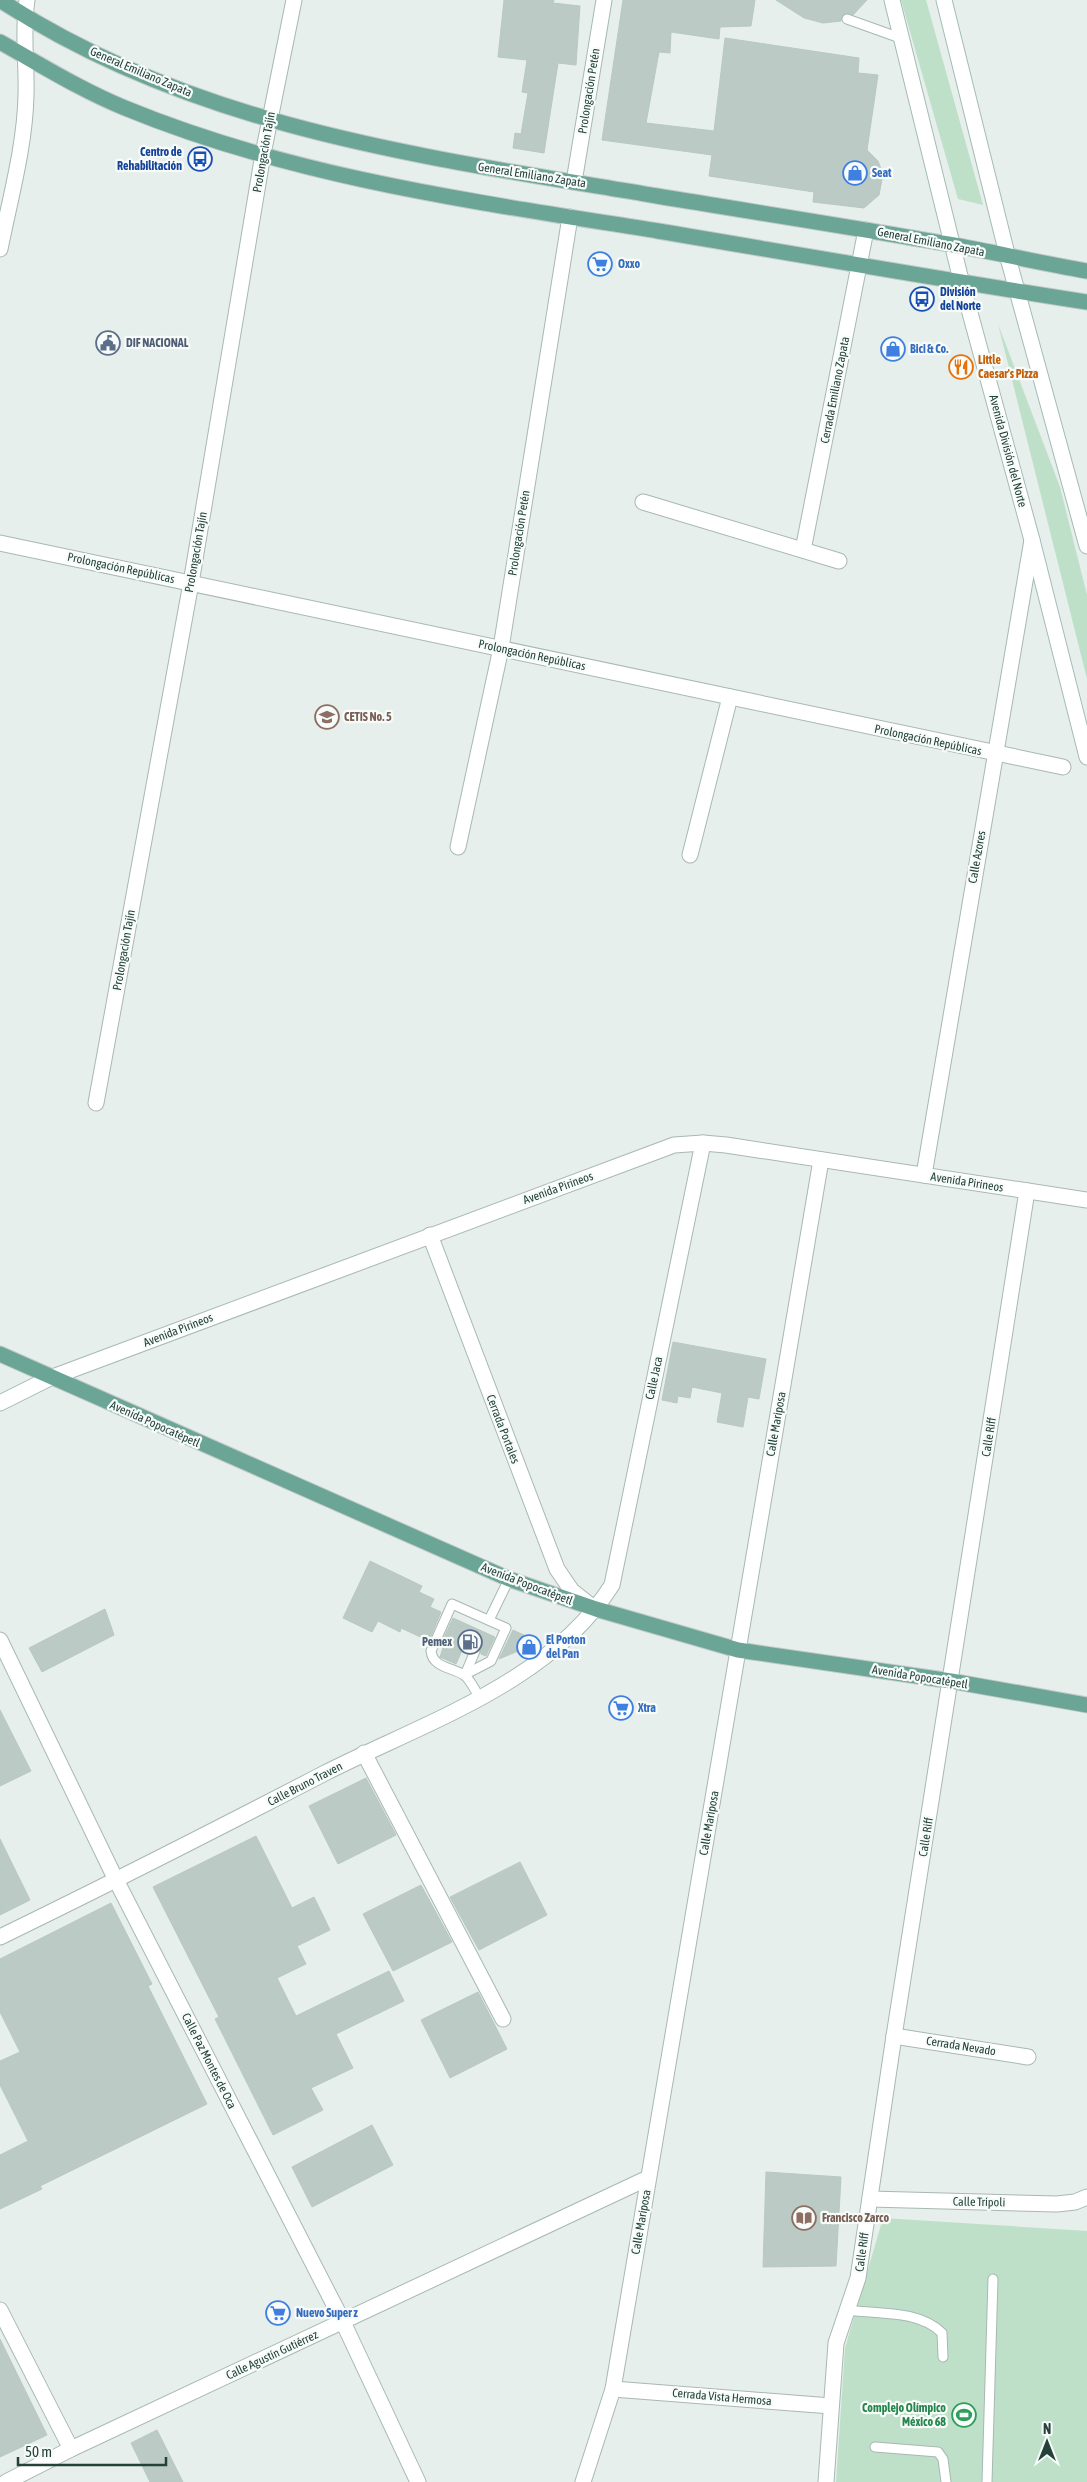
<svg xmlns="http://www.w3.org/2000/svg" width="1087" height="2482" viewBox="0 0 1087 2482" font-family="'Asap Condensed',sans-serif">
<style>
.green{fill:#bfe0c8}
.building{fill:#bbcac4;stroke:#b8c9c2}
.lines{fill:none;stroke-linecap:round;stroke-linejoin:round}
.service-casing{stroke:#a8b8b2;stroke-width:11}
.minor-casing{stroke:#a8b8b2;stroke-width:17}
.secondary-casing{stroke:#a4bbb3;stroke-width:17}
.primary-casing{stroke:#c2cac8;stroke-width:17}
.service{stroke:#fff;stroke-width:9}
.minor{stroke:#fff;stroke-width:15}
.secondary{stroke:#fff;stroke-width:15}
.primary{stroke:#6aa596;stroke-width:15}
.labels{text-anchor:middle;stroke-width:4.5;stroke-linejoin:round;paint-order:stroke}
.street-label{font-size:12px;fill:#24423a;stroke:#f7fbf9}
.transit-label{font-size:12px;font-weight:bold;fill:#164399;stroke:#f7fbf9;text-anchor:end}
.shop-label{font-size:12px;font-weight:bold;fill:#366cbe;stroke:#f7fbf9;text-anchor:start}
.service-label{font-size:12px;font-weight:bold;fill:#4e5e75;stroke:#f7fbf9;text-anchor:start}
.food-label{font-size:12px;font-weight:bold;fill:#c56008;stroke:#f7fbf9;text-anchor:start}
.education-label{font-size:12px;font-weight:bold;fill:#785e54;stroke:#f7fbf9;text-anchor:start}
.leisure-label{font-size:12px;font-weight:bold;fill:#27864d;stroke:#f7fbf9;text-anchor:end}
</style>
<rect width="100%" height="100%" fill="#e6efeb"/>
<g class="green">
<polygon points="901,0 926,0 983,205 958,199"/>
<polygon points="998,324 1060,487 1087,595 1087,679"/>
<polygon points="883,2218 1087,2231 1087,2482 836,2482 845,2348"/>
</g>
<g class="building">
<polygon points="504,0 554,0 553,3 580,6 576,65 558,63 544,153 513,148 515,133 521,134 528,93 522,92 527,60 498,57"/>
<polygon points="623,0 755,0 751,26 720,27 719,39 671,32 670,53 659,52 646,123 714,131 725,38 859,58 858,73 878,75 867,150 878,161 883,174 879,195 864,208 813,202 814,192 709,176 712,155 602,140"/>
<polygon points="776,0 867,0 853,15 843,14 841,21 823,23 804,18"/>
<polygon points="673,1342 766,1359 759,1399 748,1397 743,1427 717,1422 722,1393 692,1387 690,1398 678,1396 677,1403 662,1400"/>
<polygon points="370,1561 422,1586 419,1592 434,1599 430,1607 441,1612 429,1641 401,1628 400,1632 378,1621 372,1632 343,1618"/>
<polygon points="105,1609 114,1635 42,1672 29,1648"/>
<polygon points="453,1618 495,1637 486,1656 481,1654 480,1648 475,1645 469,1648 464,1646 456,1664 440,1657 443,1648 440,1646"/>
<polygon points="513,1630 528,1637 523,1649 499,1659"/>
<polygon points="0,1710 31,1771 0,1786"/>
<polygon points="366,1778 396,1835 338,1864 309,1806"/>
<polygon points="256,1836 292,1908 314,1897 330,1930 297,1946 306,1964 277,1978 296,2016 389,1971 404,2001 336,2034 353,2068 311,2088 323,2110 273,2135 215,2019 219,2017 153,1887"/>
<polygon points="0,1839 30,1900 0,1915"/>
<polygon points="520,1862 547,1915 479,1950 450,1897"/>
<polygon points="421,1885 452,1942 393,1971 363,1914"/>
<polygon points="111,1903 152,1984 148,1986 207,2104 40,2186 42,2189 0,2209 0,2155 28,2141 0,2085 0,2061 20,2052 0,2012 0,1959"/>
<polygon points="478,1992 507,2049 450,2078 421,2020"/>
<polygon points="372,2125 393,2165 312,2207 292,2167"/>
<polygon points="766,2172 841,2177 836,2266 763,2267"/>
<polygon points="0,2339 47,2435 0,2457"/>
<polygon points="157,2430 183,2482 150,2482 131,2443"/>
</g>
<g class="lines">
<g class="service-casing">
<g id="service">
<polyline points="847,19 903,39"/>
<polyline points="489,1620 509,1579"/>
<path d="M464,1675L491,1661L506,1628L452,1604L431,1651C433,1668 452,1667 464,1675C471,1680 475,1691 480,1698"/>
<polyline points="465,1675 475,1651"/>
<path d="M846,2310C878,2314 919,2310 942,2333L943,2357"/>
<polyline points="875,2447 938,2452 943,2459 946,2482"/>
<polyline points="987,2482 993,2279"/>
</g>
</g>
<g class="minor-casing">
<g id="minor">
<polyline points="574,182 604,0"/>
<path d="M0,249C10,199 25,146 26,95C27,63 22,32 27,0"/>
<polyline points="643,502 839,561"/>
<polyline points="0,543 1063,767"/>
<polyline points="803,550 866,230"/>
<polyline points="458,847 501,648 570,217"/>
<polyline points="690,855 730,697"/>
<polyline points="96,1103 191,583 263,154 294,0"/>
<polyline points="924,1175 1032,540"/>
<polyline points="430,1235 557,1569 572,1591 591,1606"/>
<polyline points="0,1403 50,1378 674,1145 703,1143 726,1145 1087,1200"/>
<polyline points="0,1640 116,1880 343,2322 418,2482"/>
<polyline points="364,1753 503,2019"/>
<path d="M0,1937C109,1884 217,1829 325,1773C423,1723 550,1683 612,1585L703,1143"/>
<polyline points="894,2036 1028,2057"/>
<polyline points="870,2199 1057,2204 1075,2202 1087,2197"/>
<polyline points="0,2310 71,2449"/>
<polyline points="613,2389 831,2406"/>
<polyline points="6,2482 71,2449 648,2178"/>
<polyline points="583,2482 613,2389 821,1160"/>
<polyline points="826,2482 836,2343 858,2278 894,2036 1027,1191"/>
</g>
</g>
<g class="secondary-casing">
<g id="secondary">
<polyline points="892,0 961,280 1032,540 1087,757"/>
<polyline points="944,0 1008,258 1087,546"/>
</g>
</g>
<g class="primary-casing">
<g id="primary">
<path d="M0,0C196,129 431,158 657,196C754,212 851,227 948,244C994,252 1040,263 1087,271"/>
<path d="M0,42C41,65 81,90 125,108C295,178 477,202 658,231C801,255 944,280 1087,302"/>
<polyline points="0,1354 509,1579 596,1609 738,1650 951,1681 1087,1705"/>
</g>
</g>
<use href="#service" class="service"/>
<use href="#minor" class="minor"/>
<use href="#secondary" class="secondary"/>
<use href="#primary" class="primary"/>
</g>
<defs>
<g id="bus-ring" transform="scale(1.25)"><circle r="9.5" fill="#f7fbf9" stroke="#1a4fb4" stroke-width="1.5"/><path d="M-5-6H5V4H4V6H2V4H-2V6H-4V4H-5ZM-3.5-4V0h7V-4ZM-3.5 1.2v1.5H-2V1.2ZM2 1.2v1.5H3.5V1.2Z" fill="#1a4fb4"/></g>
<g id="shop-ring" transform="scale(1.25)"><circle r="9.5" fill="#f7fbf9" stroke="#3f7fe0" stroke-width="1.5"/><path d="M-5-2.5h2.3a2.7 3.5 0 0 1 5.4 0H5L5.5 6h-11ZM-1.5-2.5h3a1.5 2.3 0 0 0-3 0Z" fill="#3f7fe0"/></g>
<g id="supermarket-ring" transform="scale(1.25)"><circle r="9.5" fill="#f7fbf9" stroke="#3f7fe0" stroke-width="1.5"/><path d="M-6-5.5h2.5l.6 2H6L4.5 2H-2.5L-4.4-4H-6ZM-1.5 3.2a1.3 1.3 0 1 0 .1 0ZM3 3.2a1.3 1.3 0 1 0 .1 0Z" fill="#3f7fe0"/></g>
<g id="civic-ring" transform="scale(1.25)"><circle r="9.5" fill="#f7fbf9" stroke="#5c6f8a" stroke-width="1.5"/><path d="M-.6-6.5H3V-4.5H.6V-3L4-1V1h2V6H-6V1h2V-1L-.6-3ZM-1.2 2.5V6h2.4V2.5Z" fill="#5c6f8a"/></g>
<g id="restaurant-ring" transform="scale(1.25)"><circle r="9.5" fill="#f7fbf9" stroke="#e8710a" stroke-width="1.5"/><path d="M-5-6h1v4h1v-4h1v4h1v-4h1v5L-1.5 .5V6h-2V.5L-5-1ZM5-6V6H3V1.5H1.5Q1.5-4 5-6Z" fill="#e8710a"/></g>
<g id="school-ring" transform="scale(1.25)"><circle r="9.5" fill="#f7fbf9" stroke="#8d6e63" stroke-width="1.5"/><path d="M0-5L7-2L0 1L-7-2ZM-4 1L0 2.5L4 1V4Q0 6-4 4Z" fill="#8d6e63"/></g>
<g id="fuel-ring" transform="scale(1.25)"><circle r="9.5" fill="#f7fbf9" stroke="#5c6f8a" stroke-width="1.5"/><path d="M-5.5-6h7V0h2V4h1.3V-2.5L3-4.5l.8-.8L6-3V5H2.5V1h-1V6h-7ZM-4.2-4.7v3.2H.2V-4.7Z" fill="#5c6f8a"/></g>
<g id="library-ring" transform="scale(1.25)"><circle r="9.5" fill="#f7fbf9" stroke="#8d6e63" stroke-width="1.5"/><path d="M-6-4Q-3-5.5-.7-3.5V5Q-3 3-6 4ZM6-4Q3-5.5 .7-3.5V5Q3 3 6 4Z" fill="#8d6e63"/></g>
<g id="stadium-ring" transform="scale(1.25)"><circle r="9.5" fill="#f7fbf9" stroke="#2e9e5b" stroke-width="1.5"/><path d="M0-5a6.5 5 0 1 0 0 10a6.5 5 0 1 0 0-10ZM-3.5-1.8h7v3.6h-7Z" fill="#2e9e5b"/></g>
</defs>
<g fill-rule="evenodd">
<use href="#bus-ring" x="200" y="159"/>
<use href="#shop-ring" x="855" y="173"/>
<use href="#supermarket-ring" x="600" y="264"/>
<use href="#bus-ring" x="922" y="299"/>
<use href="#civic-ring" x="108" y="343"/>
<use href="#shop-ring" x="893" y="349"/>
<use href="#restaurant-ring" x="961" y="367"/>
<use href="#school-ring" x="327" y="717"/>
<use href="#fuel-ring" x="470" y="1642"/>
<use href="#shop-ring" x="529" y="1647"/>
<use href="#supermarket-ring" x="621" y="1708"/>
<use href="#library-ring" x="804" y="2218"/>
<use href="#supermarket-ring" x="278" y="2313"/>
<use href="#stadium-ring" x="964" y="2415"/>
</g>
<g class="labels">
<g class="street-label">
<text transform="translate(141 72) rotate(23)" y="4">General Emiliano Zapata</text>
<text transform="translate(589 91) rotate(-81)" y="4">Prolongación Petén</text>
<text transform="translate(264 152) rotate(-80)" y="4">Prolongación Tajín</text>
<text transform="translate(532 175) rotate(9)" y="4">General Emiliano Zapata</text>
<text transform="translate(931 242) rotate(11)" y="4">General Emiliano Zapata</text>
<text transform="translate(835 390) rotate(-79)" y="4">Cerrada Emiliano Zapata</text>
<text transform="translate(1008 451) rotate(75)" y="4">Avenida División del Norte</text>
<text transform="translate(519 533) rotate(-81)" y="4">Prolongación Petén</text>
<text transform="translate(196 552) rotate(-80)" y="4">Prolongación Tajín</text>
<text transform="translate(121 568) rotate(12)" y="4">Prolongación Repúblicas</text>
<text transform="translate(532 655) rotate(12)" y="4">Prolongación Repúblicas</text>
<text transform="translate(928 740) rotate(12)" y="4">Prolongación Repúblicas</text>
<text transform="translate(977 857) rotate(-80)" y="4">Calle Azores</text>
<text transform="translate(124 950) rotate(-80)" y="4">Prolongación Tajín</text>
<text transform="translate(967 1182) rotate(9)" y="4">Avenida Pirineos</text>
<text transform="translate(558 1188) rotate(-20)" y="4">Avenida Pirineos</text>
<text transform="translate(178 1330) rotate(-21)" y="4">Avenida Pirineos</text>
<text transform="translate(654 1378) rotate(-78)" y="4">Calle Jaca</text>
<text transform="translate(155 1424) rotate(24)" y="4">Avenida Popocatépetl</text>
<text transform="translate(776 1424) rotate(-80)" y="4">Calle Mariposa</text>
<text transform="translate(503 1429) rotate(69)" y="4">Cerrada Portales</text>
<text transform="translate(989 1437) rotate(-81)" y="4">Calle Riff</text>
<text transform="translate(527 1584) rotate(21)" y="4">Avenida Popocatépetl</text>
<text transform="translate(920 1677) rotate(9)" y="4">Avenida Popocatépetl</text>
<text transform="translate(305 1784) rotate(-27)" y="4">Calle Bruno Traven</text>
<text transform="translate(709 1823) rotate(-80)" y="4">Calle Mariposa</text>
<text transform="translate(926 1837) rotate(-81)" y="4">Calle Riff</text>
<text transform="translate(961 2046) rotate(9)" y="4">Cerrada Nevado</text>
<text transform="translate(209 2061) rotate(63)" y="4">Calle Paz Montes de Oca</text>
<text transform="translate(979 2202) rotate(1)" y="4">Calle Trípoli</text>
<text transform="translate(641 2222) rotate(-80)" y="4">Calle Mariposa</text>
<text transform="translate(862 2252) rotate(-82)" y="4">Calle Riff</text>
<text transform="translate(272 2355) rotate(-25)" y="4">Calle Agustín Gutiérrez</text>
<text transform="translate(722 2397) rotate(5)" y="4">Cerrada Vista Hermosa</text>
</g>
<g class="transit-label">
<text x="182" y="156">Centro de<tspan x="182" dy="14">Rehabilitación</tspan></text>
<text x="940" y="296" text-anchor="start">División<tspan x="940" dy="14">del Norte</tspan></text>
</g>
<g class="shop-label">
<text x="872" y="177">Seat</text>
<text x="618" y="268">Oxxo</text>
<text x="910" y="353">Bici &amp; Co.</text>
<text x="546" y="1644">El Porton<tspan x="546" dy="14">del Pan</tspan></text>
<text x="638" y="1712">Xtra</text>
<text x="296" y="2317">Nuevo Super z</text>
</g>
<g class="service-label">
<text x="126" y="347">DIF NACIONAL</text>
<text x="452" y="1646" text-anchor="end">Pemex</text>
</g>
<g class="food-label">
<text x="978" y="364">Little<tspan x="978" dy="14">Caesar's Pizza</tspan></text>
</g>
<g class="education-label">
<text x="344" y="721">CETIS No. 5</text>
<text x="822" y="2222">Francisco Zarco</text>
</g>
<g class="leisure-label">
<text x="946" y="2412">Complejo Olímpico<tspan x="946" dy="14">México 68</tspan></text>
</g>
</g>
<g transform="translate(1047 2442)" stroke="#f7fbf9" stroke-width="4" paint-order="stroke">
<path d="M0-4L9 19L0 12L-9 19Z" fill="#24423a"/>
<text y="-8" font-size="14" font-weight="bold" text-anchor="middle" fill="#24423a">N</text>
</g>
<path d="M18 2457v8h148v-8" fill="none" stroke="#24423a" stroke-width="2.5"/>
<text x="25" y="2457" font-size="15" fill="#24423a" stroke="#f7fbf9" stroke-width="4" paint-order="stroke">50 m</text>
</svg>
